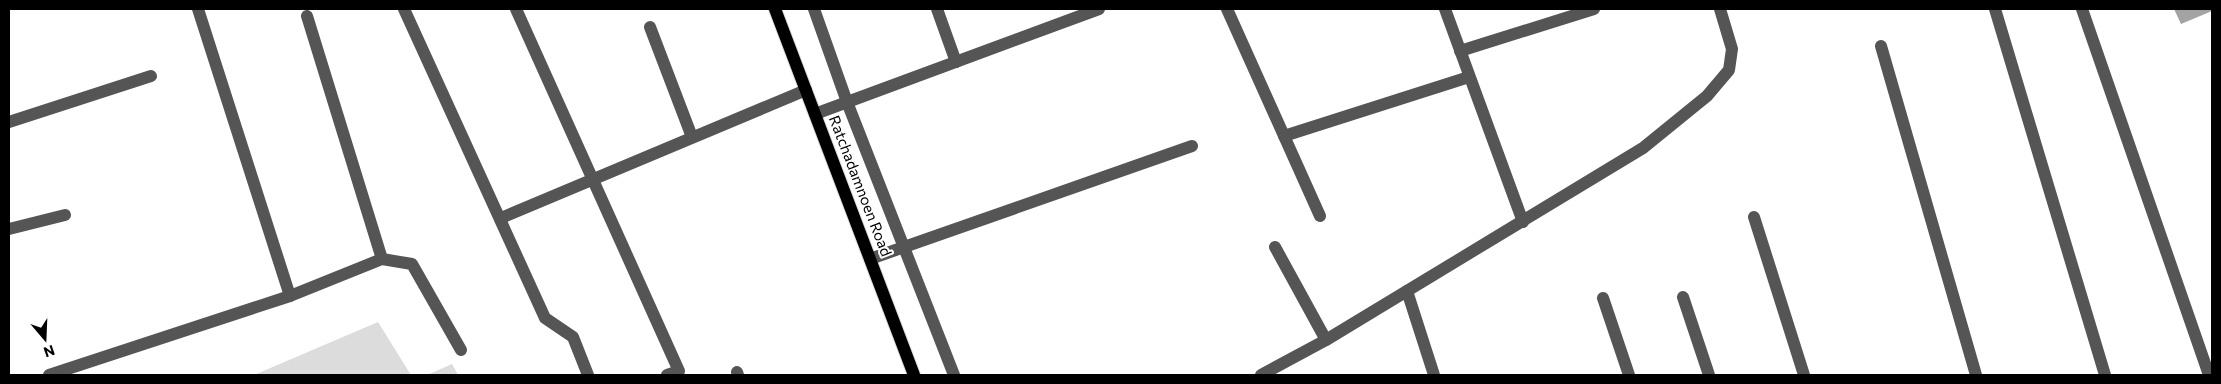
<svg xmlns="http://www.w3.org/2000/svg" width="2221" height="384" viewBox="0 0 2221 384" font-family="Commissioner,sans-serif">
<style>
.green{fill:#dcdcdc}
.water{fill:#a3a3a3}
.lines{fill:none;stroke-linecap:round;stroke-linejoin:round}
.major-casing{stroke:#dbdbdb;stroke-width:14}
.minor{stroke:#555;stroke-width:12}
.major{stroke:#000;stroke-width:12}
.labels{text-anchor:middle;stroke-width:4;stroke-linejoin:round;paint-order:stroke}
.street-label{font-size:15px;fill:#000;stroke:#fff}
</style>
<rect width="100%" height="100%" fill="#fff"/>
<g class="green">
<polygon points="378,322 411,375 254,375"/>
<polygon points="452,364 458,375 427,375"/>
</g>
<polygon class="water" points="2174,9 2212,9 2212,11 2181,24"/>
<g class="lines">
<g class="major-casing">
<polyline id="major" points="775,9 914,375"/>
</g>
<g class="minor">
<polyline points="198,9 290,296"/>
<polyline points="404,9 545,318 573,337 588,375"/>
<polyline points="516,9 679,371 667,375"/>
<polyline points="814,9 847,102 954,375"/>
<polyline points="937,9 956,62"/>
<polyline points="1227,9 1320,216"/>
<polyline points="1445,9 1523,222"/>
<polyline points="1995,9 2105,375"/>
<polyline points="2082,9 2209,375"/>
<polyline points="307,16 382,259"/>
<polyline points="650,27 692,137"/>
<polyline points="1881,46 1976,375"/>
<polyline points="1460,51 1594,9"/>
<polyline points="815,114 1099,9"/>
<polyline points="9,122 151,76"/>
<polyline points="1284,136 1469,77"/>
<polyline points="1754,217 1804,375"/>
<polyline points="501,218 806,90"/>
<polyline points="9,229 65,215"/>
<polyline points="1275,247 1326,340"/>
<polyline points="870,259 1192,146"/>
<polyline points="1407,291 1434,375"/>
<polyline points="1683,297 1709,375"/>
<polyline points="1603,298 1629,375"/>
<polyline points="737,372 738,375"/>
<polyline points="49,375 290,296 382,259 412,264 461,350"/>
<polyline points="1261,375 1326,340 1643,148 1707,96 1729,70 1732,49 1720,9"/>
</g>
<use href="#major" class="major"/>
</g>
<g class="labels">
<g class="street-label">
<text transform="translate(860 186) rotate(69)" y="5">Ratchadamnoen Road</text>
</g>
</g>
<rect width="2221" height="384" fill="none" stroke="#000000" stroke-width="20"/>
<g transform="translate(45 339) rotate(161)" stroke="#ffffff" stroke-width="4" paint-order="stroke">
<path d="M0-4L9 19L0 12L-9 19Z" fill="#000000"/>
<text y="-8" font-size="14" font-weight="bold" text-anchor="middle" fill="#000000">N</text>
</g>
</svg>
